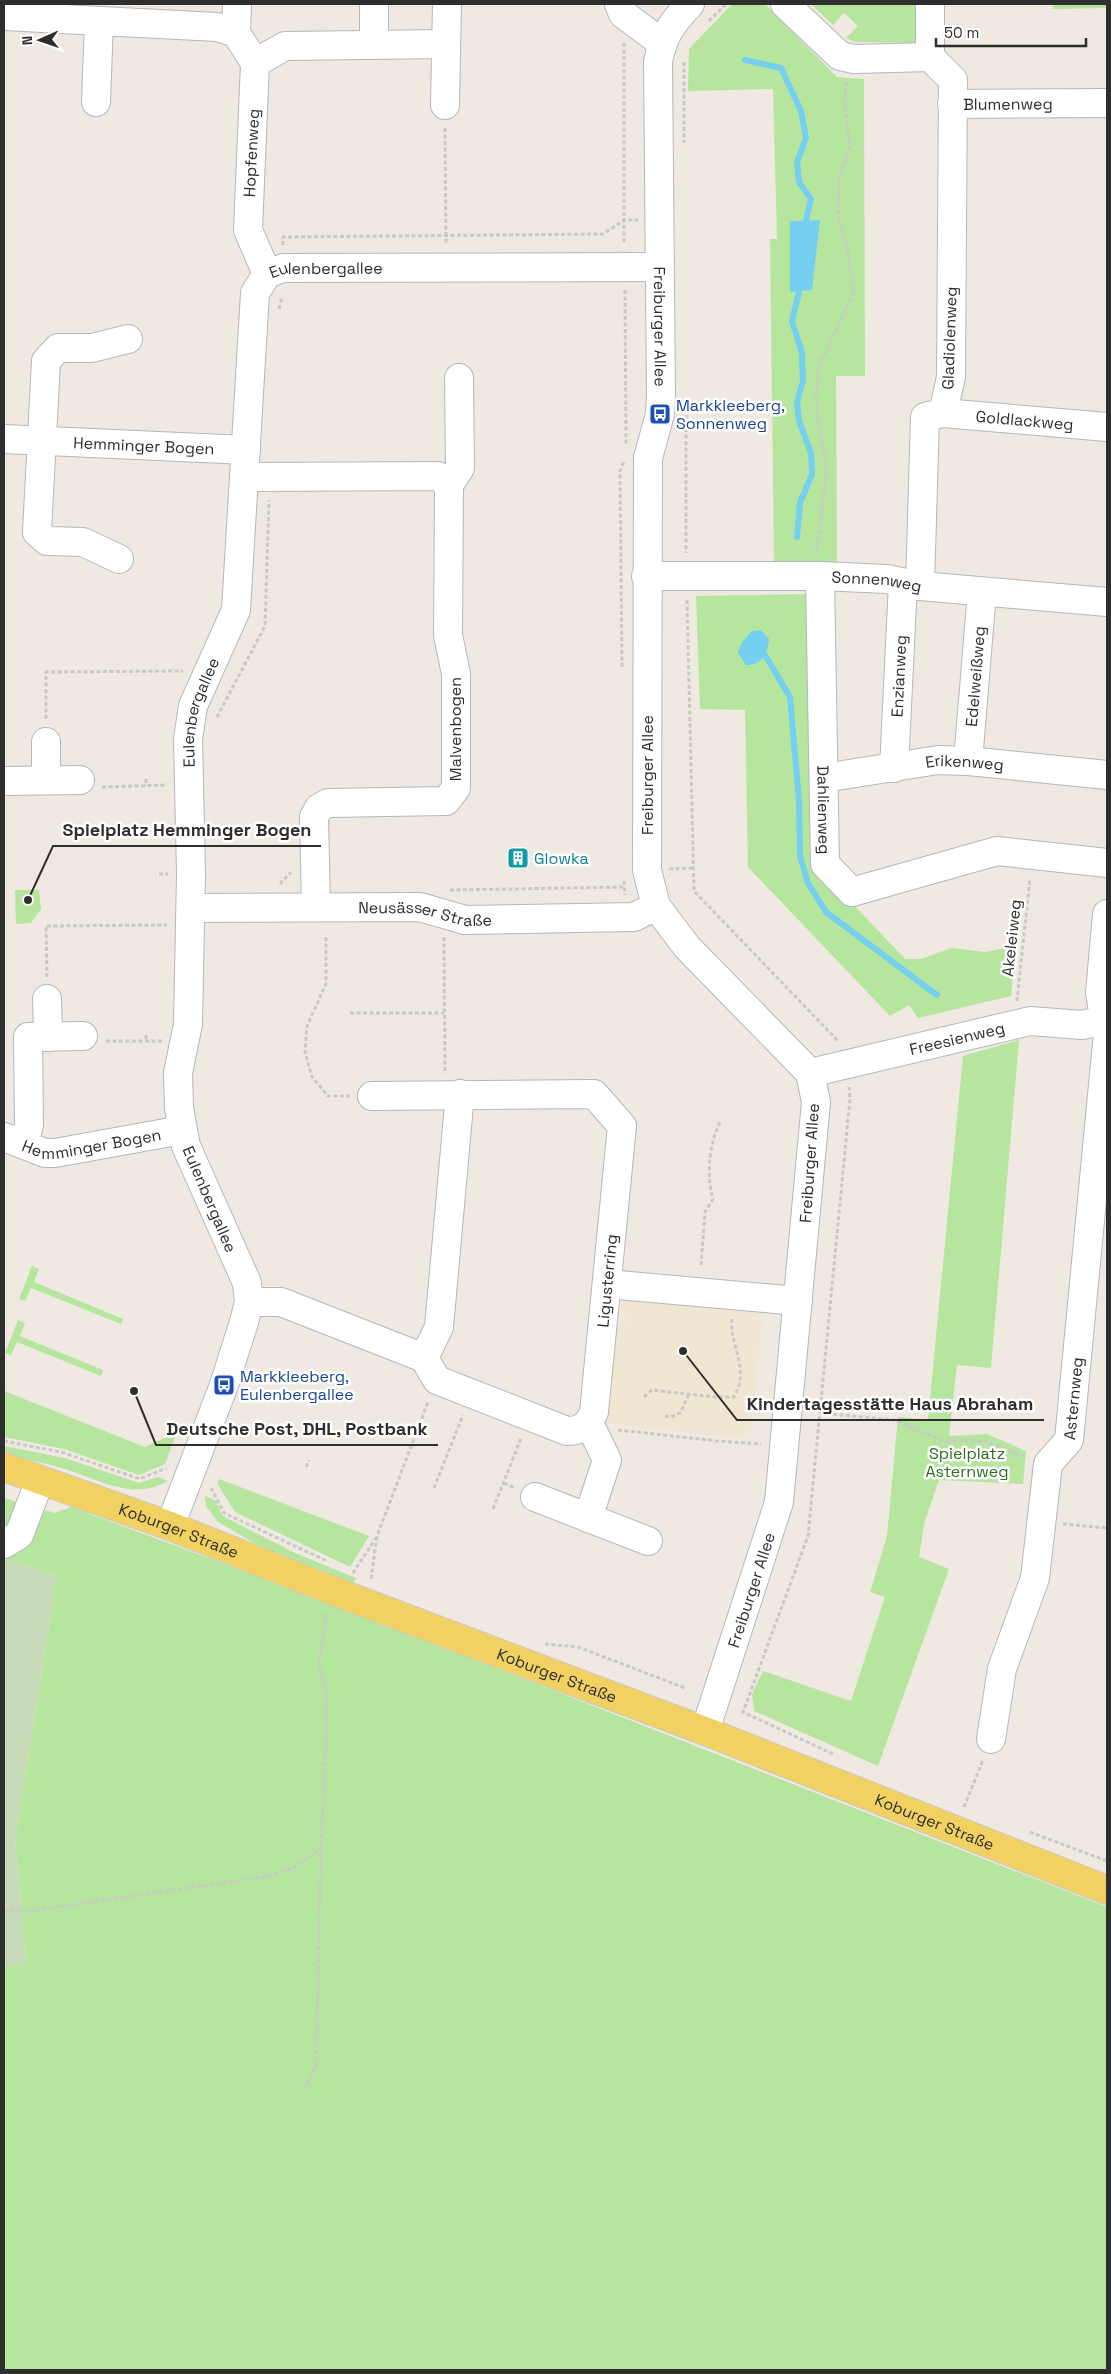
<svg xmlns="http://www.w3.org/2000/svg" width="1111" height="2374" viewBox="0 0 1111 2374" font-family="'Space Grotesk',sans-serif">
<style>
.education{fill:#f0e6d1}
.green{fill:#b6e59e}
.cemetery{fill:#c8d9b8}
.water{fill:#75cff0}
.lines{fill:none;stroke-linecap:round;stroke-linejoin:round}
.stream{stroke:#75cff0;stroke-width:6}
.minor-casing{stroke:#b4b7c1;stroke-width:30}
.major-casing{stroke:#c9c9c9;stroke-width:30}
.path{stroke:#c9c9c9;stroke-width:3;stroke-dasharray:4 2.5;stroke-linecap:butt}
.minor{stroke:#fff;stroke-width:28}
.major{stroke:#f2d163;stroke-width:28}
.labels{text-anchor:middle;stroke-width:5;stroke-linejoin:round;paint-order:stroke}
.street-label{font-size:16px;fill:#2e2e2e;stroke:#fff}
.transit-label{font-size:16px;fill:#164399;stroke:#fff;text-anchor:start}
.culture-label{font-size:16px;fill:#0d838f;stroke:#fff;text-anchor:start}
.park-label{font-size:16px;fill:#2c6e1b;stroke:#fff}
.leader{fill:none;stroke:#2e2e2e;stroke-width:2}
.callout-dot{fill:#2e2e2e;stroke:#fff;stroke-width:2}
.callout-label{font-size:18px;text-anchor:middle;font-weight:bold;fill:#2e2e2e;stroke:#fff;stroke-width:5;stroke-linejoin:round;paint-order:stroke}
</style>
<rect width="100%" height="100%" fill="#efe9e1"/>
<polygon class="education" points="625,1281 765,1292 751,1428 746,1436 739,1438 602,1423 610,1323 625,1324 625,1316 621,1315"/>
<g class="green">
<polygon points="732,4 765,4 837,77 864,79 865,376 836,376 837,562 774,561 770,239 777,239 773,89 688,91 689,49"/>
<polygon points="811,4 922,4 922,43 856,42 846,38 858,26 844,13 833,25"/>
<polygon points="1053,4 1107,4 1107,8 1053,9"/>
<polygon points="813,594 816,865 905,959 921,959 952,948 985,952 1016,946 1011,996 918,1018 909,1005 890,1016 748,867 745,710 700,709 696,596"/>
<polygon points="15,890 39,890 41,909 31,923 16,924"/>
<polygon points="1019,1040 991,1368 957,1365 949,1436 987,1434 1026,1451 1023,1484 939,1480 924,1524 919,1557 949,1569 878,1766 754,1711 752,1694 763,1671 851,1701 885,1597 870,1592 887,1536 898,1417 928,1420 963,1056"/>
<polygon points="32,1266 39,1269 34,1282 123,1319 121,1324 31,1288 25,1301 19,1299"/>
<polygon points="18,1320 25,1323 20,1336 103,1370 101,1376 17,1342 11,1355 5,1353"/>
<polygon points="4,1391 145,1447 177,1432 165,1464 139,1475 64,1449 4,1437"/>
<path d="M4,1446L65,1458L139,1483L158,1477L168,1481C132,1502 97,1478 61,1468C42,1462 23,1459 4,1454Z"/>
<polygon points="219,1479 369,1536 350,1567 235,1512 217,1483"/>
<polygon points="205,1496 215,1500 223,1516 295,1553 356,1578 352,1587 284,1560 218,1522 206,1506"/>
<polygon points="4,1498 55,1513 71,1507 328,1602 1107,1907 1107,2370 4,2370 4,1967 26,1964 15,1839 57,1576 4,1558"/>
</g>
<polygon class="cemetery" points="4,1558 57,1576 15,1839 26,1964 4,1967"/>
<g class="water">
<polygon points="820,220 812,290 790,292 790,221"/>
<path d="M761,630L769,639C768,654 762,665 746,665L738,653L742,642L752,631Z"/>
</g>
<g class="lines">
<g class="stream">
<polyline points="745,60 781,68 801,111 806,138 797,162 799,182 811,199 806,220"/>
<polyline points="797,537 800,503 812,474 811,453 799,421 797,402 803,381 802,353 792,321 799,292"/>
<polyline points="765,655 790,697 799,800 800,856 808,883 826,912 937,995"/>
</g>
<g class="minor-casing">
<g id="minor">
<polyline points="619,4 623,14 662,43"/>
<path id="s1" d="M690,4C672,23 663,35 658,62L661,395L660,414L648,458L647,870L656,906L687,947L810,1073L816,1102L779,1502L705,1731"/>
<polyline points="785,4 840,56 854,59 930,57 953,80 951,377 943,413 925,417 920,586"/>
<polyline points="930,4 930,57"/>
<polyline points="4,16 217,27 236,33 255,63 248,230 267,274"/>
<polyline points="236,33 237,4"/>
<polyline points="374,45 374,4"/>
<polyline points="255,63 285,46 446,44"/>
<polyline points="96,102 99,21"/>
<path id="s2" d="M952,104L1107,103"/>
<polyline points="445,105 447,4"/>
<path id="s3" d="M943,413L1107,427"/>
<path id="s4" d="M4,439L246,450"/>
<polyline points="244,477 438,476 449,485 448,635 456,674 456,788 446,801 328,803 319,808 314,817 316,907"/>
<polyline points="449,485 460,468 459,378"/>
<polyline points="119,559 83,542 47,541 37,532 46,361 58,348 92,348 128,339"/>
<path id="s5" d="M646,576H820L887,579L920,586L1107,602"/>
<path id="s6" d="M820,576L825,864L852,892L997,851L1107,863"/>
<path id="s7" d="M968,761L982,592"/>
<path id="s8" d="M894,768L903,583"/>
<path id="s9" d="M824,778L938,760L968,761L1107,775"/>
<polyline points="46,780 46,742"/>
<polyline points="4,781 80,780"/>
<path id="s10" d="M191,908L420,907L465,920L634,917L656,906"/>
<polyline points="1107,914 1100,993 1107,1034"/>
<polyline points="47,999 48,1037"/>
<path id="s11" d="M810,1073L1030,1021L1082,1025L1105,1020"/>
<path id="s12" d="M4,1137L45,1153H55L182,1130"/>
<polyline points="24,1144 29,1125 28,1037 83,1036"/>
<polyline points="607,1284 798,1301"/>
<path id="s13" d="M249,1302H281L424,1358L437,1380L567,1431C582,1431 588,1425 594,1412L622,1126L594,1094L372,1096"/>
<polyline points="424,1358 439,1327 460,1094"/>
<polyline points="535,1497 648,1541"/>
<polyline points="588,1518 607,1460 589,1423"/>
<path id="s14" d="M170,1526L224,1385L244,1322L249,1302L247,1283L186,1146L179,1108L178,1073L188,1024L191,873L188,739L193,706L236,610L255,293L267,274L283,268L659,267"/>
<polyline points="4,1544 19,1535 40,1480"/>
<path id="s15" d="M991,1739L1002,1669L1035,1578L1048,1464L1069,1440L1107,1043"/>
</g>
</g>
<g class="major-casing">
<g id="major">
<path id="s16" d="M4,1467L170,1526L331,1590L705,1731L1107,1890"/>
</g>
</g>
<g class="path">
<polyline points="709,21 726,4"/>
<polyline points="624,43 624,244"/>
<polyline points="684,62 684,143"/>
<polyline points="445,128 446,245"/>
<polyline points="283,245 283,237 603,234 624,220 638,220"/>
<polyline points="625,290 626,444"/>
<polyline points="279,309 282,296"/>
<polyline points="686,415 686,553"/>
<polyline points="816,553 827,471 817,416 816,394 819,365 854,293 848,252 838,215 839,181 850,146 844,99 847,81"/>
<polyline points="687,600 694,891 839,1042"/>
<polyline points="622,667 620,471 624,462"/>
<polyline points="217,717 265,626 269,500"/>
<polyline points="46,719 46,672 183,671"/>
<polyline points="146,779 146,786"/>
<polyline points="102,787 165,785"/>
<polyline points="669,869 693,868"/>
<polyline points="159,874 168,874"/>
<polyline points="624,881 625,895"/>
<polyline points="280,884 291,872"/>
<polyline points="450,890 624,887"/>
<polyline points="326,937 326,984 307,1026 305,1052 312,1077 328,1096 350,1096"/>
<polyline points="444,937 445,1074"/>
<polyline points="47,977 46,926 167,925"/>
<polyline points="1017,1001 1030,878"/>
<polyline points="350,1013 444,1013"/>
<polyline points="146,1035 146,1041"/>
<polyline points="106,1041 162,1041"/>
<path d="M701,1265L705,1212L713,1199C706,1175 709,1143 721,1120"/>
<path d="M644,1397L652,1390L715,1397H734C751,1368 728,1343 732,1318"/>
<polyline points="820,1413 894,1420 947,1442 966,1440 985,1441 1027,1457"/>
<polyline points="665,1416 671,1417 680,1413 689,1394"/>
<polyline points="618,1430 717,1441 761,1444"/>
<polyline points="4,1441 61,1452 140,1479 166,1468"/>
<polyline points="306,1467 309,1460"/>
<polyline points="504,1483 515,1488"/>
<polyline points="211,1488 224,1513 327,1561"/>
<polyline points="434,1488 463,1415"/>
<polyline points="493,1509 521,1438"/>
<polyline points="1063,1524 1107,1528"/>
<polyline points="353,1573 376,1538"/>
<polyline points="371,1579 377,1536 428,1402"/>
<polyline points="545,1644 578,1647 685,1688"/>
<polyline points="4,1741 4,1743"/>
<polyline points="833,1754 743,1712 808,1536 850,1099 849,1087"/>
<polyline points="964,1807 983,1760"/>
<polyline points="1030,1832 1107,1861"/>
<polyline points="4,1911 22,1912 270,1876 293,1868 321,1848 326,1744 326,1695 319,1664 326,1613"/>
<polyline points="304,2090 316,2067 321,1848"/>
</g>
<use href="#minor" class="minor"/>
<use href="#major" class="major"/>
</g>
<defs>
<g id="bus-square" transform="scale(1.125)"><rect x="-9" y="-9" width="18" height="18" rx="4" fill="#1a4fb4" stroke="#fff"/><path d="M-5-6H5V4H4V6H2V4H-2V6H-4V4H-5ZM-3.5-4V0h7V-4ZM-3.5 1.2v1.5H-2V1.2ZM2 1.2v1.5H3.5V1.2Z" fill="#fff"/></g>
<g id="building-square" transform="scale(1.125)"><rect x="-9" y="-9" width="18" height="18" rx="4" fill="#0f9aa8" stroke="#fff"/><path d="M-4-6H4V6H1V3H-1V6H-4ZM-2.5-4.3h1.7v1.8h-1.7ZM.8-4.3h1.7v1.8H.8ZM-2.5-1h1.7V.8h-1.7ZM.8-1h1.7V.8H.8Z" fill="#fff"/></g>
</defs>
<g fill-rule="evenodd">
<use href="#bus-square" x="660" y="414"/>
<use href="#building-square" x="518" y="858"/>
<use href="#bus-square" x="224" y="1385"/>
</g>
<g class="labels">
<g class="street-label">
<text dy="6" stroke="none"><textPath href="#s2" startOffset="56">Blumenweg</textPath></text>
<text transform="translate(251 153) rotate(-87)" y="6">Hopfenweg</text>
<text dy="6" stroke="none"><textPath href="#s14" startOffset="1354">Eulenbergallee</textPath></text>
<text dy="6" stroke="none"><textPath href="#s1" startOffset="332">Freiburger Allee</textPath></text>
<text transform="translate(949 338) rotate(-88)" y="6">Gladiolenweg</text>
<text dy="6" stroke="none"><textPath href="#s3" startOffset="82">Goldlackweg</textPath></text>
<text dy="6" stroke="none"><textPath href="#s4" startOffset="140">Hemminger Bogen</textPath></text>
<text dy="6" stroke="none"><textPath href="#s5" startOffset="231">Sonnenweg</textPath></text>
<text dy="6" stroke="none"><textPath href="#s8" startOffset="92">Enzianweg</textPath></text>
<text dy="6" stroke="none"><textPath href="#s7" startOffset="85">Edelweißweg</textPath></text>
<text dy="6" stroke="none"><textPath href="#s14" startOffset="844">Eulenbergallee</textPath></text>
<text transform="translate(455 729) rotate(-90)" y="6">Malvenbogen</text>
<text dy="6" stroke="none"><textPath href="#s9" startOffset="142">Erikenweg</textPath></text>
<text transform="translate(647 775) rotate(-90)" y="6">Freiburger Allee</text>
<text dy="6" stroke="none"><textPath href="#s6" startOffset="234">Dahlienweg</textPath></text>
<text dy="6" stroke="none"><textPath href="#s10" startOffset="235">Neusässer Straße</textPath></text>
<text transform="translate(1011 938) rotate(-84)" y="6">Akeleiweg</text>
<text dy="6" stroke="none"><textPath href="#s11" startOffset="151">Freesienweg</textPath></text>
<text dy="6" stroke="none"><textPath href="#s12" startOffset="91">Hemminger Bogen</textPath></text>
<text transform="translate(809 1163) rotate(-86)" y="6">Freiburger Allee</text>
<text transform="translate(210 1199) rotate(67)" y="6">Eulenbergallee</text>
<text dy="6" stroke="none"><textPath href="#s13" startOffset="518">Ligusterring</textPath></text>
<text dy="6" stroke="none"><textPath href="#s15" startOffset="356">Asternweg</textPath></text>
<text dy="6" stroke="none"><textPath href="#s16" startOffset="186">Koburger Straße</textPath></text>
<text transform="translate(751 1590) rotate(-72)" y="6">Freiburger Allee</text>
<text dy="6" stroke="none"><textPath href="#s16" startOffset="591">Koburger Straße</textPath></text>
<text dy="6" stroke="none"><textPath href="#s16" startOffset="996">Koburger Straße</textPath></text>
</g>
<g class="transit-label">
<text x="676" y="411">Markkleeberg,<tspan x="676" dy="18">Sonnenweg</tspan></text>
<text x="240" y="1382">Markkleeberg,<tspan x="240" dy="18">Eulenbergallee</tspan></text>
</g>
<g class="culture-label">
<text x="534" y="864">Glowka</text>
</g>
<g class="park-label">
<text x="967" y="1459">Spielplatz<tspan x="967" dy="18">Asternweg</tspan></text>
</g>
</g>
<path class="leader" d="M28 900L53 846H321M683 1351L737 1420H1044M134 1391L156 1445H438"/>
<g class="callout-dot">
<circle cx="28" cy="900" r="5"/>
<circle cx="683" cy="1351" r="5"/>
<circle cx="134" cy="1391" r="5"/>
</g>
<g class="callout-label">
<text x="187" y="836">Spielplatz Hemminger Bogen</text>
<text x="890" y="1410">Kindertagesstätte Haus Abraham</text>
<text x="297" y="1435">Deutsche Post, DHL, Postbank</text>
</g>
<rect width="1111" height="2374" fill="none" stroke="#2e2e2e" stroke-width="10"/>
<g transform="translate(40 40) rotate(268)" stroke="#ffffff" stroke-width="4" paint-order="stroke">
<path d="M0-4L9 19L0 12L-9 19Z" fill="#2e2e2e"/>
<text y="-8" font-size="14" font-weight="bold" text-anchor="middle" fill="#2e2e2e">N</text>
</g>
<path d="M936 38v8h150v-8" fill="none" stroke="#2e2e2e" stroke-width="2.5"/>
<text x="944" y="38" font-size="15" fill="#2e2e2e" stroke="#ffffff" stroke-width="4" paint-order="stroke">50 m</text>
</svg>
